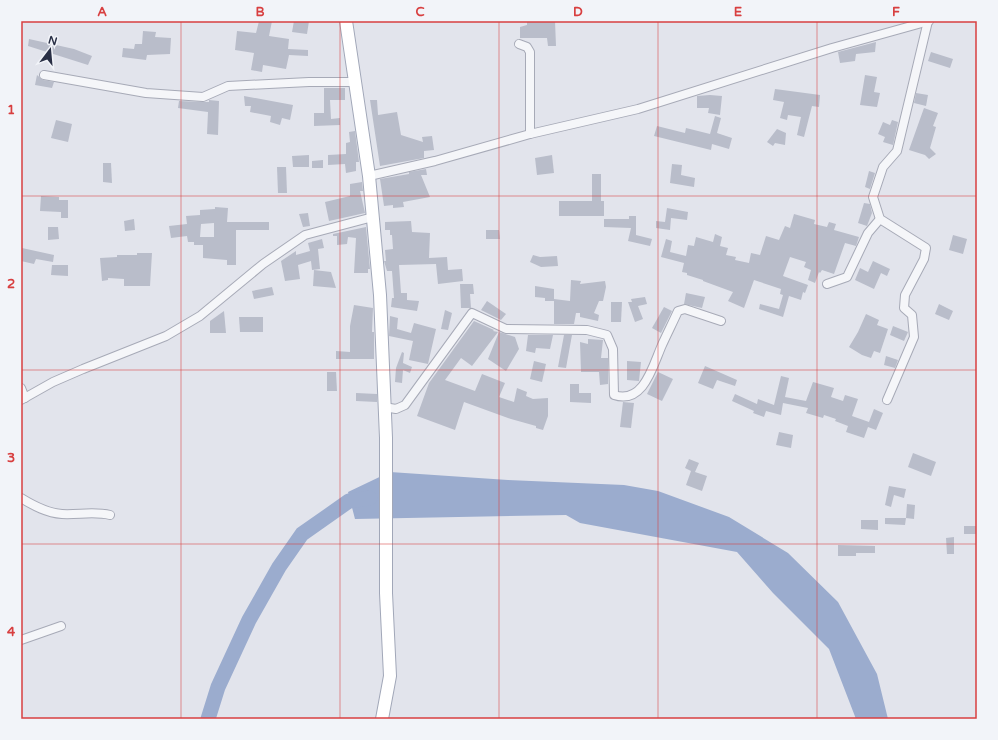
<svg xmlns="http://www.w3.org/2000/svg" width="998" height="740" viewBox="0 0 998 740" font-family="'Varela Round',sans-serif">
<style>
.water{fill:#9bacce}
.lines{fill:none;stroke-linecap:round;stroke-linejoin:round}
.river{stroke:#9bacce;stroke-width:15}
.building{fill:#b9bdca;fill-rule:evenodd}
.minor-casing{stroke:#a7aab7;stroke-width:10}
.primary-casing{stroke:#a1a7b8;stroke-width:14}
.minor{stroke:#f5f6f9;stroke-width:8}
.primary{stroke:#fff;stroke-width:12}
.grid{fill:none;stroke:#d83f40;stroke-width:1;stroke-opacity:0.55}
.neatline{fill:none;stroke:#d83f40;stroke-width:1.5}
.grid-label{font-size:13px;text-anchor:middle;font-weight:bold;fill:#d83f40}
</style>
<rect width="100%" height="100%" fill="#e2e4ec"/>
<polygon class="water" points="390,472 508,480 624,485 658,491 729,517 788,553 838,602 877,674 888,719 856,719 829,649 773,593 737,552 580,523 566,515 355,519 348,492"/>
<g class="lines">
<polyline class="river" points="208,719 218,687 249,620 279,567 302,534 349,501 370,498"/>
</g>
<g class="building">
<polygon points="259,21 272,21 269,36 289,39 288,49 308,50 308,56 289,55 286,69 263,65 262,72 251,70 254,53 235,50 237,31 256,33"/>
<polygon points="294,21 309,21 307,34 292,32"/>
<polygon points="527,21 555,21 556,46 548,46 547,38 520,38 520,27 527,25"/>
<polygon points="143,31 156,32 155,37 171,38 170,54 147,55 146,60 122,57 123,48 134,49 135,44 142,44"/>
<polygon points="29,39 74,49 92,56 88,65 28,46"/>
<polygon points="876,42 875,52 856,54 855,61 840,63 838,52"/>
<polygon points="931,52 953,59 950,68 928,61"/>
<polygon points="37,75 43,80 54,82 52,88 35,85"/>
<polygon points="865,75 877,77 874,92 880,93 877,107 860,105"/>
<polygon points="324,88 345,88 345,100 330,100 331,119 340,118 340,125 314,126 314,113 324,113"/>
<polygon points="775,89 820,95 819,107 812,106 804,137 797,135 801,117 788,115 787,120 780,118 784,102 773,100"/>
<polygon points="916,93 928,95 926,106 914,103"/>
<polygon points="710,95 722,96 720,115 708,113 709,108 697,108 697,96"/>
<polygon points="244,96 293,105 290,120 282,118 280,125 270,122 271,116 250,112 251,106 245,106"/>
<polygon points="209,100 219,101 218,135 207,134 208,112 178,108 179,101 203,102 209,102"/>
<polygon points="370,100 377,100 378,115 397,112 401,135 423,142 422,137 432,136 434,150 424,151 424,158 380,166"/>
<polygon points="924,108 938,113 933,126 936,127 930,148 936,154 929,159 925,155 909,150"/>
<polygon points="715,116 721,118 717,133 732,138 729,149 712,144 711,150 654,136 657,126 685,133 686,128 710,134"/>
<polygon points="56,120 72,124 68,142 51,138"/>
<polygon points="892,120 898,122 893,145 883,142 885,137 878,134 883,122 890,125"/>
<polygon points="777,129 786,133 785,145 775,143 773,146 767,142"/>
<polygon points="355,131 359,162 356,162 356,171 346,173 345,164 328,165 328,155 346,154 346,143 350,142 349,132"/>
<polygon points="309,155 309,167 293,167 292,156"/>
<polygon points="552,155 554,173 537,175 535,158"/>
<polygon points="323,160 323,168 312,168 312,161"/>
<polygon points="103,163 111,163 112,183 103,182"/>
<polygon points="672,164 682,165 681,175 695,178 694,187 670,183"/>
<polygon points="277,167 286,167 287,193 278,193"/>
<polygon points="426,169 427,175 421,175 430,197 403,202 404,207 393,208 393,205 384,206 380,179 409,174 409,172"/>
<polygon points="869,171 875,173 870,189 865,187"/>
<polygon points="592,174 601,174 601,201 604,201 604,216 559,216 559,201 592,201"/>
<polygon points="362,182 363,191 360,191 365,213 329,221 325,202 350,196 350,184"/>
<polygon points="41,196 59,197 59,200 68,200 68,218 61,218 61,212 40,211"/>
<polygon points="864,203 870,204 872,213 867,226 858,223"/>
<path d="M215,207L228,208L227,222H269V230H236V265H227V260L203,258V245H194V242H188L187,236L171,238L169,226L187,224L186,216L200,215V210L215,209ZM214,223V237H200L201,224Z"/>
<polygon points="667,208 688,212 687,220 671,218 670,230 656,228 656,221 665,222"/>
<polygon points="308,213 310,226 303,227 299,214"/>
<polygon points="794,214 815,220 814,224 827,227 829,222 836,224 834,230 859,237 856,246 845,243 834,274 822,270 820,273 819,272 815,283 808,280 811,270 804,267 806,262 790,257 783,276 808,285 805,293 803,292 801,300 789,296 783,317 759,309 760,304 779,309 783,295 780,294 781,289 754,280 744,308 728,301 733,292 703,281 703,280 687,275 687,273 682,272 684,263 661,257 666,239 672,241 670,252 686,256 688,245 694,246 696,237 713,242 715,234 722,237 720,246 728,248 726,255 736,257 735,260 749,263 751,253 760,255 766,236 779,240 785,226 790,228"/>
<polygon points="629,216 636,216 636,235 652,239 650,246 628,241 631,228 604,227 604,219 629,219"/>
<polygon points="134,219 135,230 125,231 124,221"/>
<polygon points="411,221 412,232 430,233 429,258 447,257 448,270 462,269 463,281 438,284 436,264 399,265 401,293 407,293 407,300 419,301 417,311 391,307 392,298 394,298 392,271 387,271 384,261 386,261 385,250 393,249 392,235 390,235 390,230 385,230 385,222"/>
<polygon points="48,227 58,227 59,239 48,240"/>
<polygon points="366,227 370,269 368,269 368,273 354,273 356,238 348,237 347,244 337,245 337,236 333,236 333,234"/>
<polygon points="486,230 499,230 500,239 486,239"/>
<polygon points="953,235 967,239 963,254 949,250"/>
<polygon points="322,239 324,248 318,249 320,269 312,270 311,261 298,265 300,279 285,281 281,261 296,251 296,255 310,251 308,243"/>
<polygon points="22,248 54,255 53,262 36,259 34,264 21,261"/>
<polygon points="137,253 152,253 150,286 124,286 124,279 108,278 108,280 102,281 100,258 117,257 117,255 137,255"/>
<polygon points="533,255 540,257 557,256 558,266 541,267 530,262"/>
<polygon points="873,261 890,269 887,276 881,273 874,289 855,280 860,268 868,272"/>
<polygon points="52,265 68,265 68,276 51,275"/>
<polygon points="314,270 331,272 336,288 313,286"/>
<polygon points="571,280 581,281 580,284 605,281 606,287 603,301 599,301 594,313 599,315 598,321 580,317 580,313 576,313 574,324 554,324 554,299 570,301"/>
<polygon points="460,284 473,284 474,294 470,294 471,308 461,308"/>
<polygon points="535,286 554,289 554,301 545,301 545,298 535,297"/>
<polygon points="272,287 274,295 254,299 252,291"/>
<polygon points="686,293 705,297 702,308 684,304"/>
<polygon points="645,297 647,304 638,306 643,319 635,322 628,302 632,302 631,299"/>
<polygon points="487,301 506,314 501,320 481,310"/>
<polygon points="611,302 622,302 621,322 611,322"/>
<polygon points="939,304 953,311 949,320 935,314"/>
<polygon points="354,305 373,308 372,332 374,332 374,359 336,359 336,351 350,352 350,326"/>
<polygon points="664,307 672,311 661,333 652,328"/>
<polygon points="445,310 452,313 448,330 441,329"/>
<polygon points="224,311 226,333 210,333 210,321"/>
<polygon points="866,314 879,320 877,325 888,329 880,353 874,351 871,358 862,355 849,347 858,332"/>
<polygon points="390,316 398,318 397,329 411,333 414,323 436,329 428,364 409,360 413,341 389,336"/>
<polygon points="239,317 263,317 263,332 240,332"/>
<polygon points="474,321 494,330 493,331 498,332 472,366 461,358 445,380 475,391 482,374 505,383 499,397 514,402 517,388 527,392 526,396 533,399 548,398 548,416 543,430 536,428 536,426 511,419 464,402 455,430 417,416 429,383"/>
<polygon points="893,326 908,332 904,341 890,335"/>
<polygon points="499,332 515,337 519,349 506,371 488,359"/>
<polygon points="528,335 553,335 550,349 536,348 535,353 526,351"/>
<polygon points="564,335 572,335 566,368 558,367"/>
<polygon points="588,339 603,340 601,358 608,358 608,384 600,385 599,372 581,372 580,342 588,344"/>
<polygon points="402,352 404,353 403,363 412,367 410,373 403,370 402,383 395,382 396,368"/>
<polygon points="886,356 898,360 895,368 884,365"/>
<polygon points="534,361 546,364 542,382 530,379"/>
<polygon points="627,361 641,362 639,381 627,380"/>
<polygon points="705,366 737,380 735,386 717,380 713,389 698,383"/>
<polygon points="327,372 336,372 337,391 327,391"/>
<polygon points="658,372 673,379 662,401 647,394"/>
<polygon points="781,376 789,378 785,397 806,401 813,382 834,388 831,397 843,401 845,395 858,399 852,416 869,422 874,409 883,413 876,430 868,427 864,438 846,432 848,426 835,421 836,419 824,415 823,418 806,413 808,408 783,403 781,415 766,411 764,417 753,413 754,411 732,401 735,394 757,404 758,399 774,405"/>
<polygon points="570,384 579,384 579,393 591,393 591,403 570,402"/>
<polygon points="356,393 377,394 377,402 356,401"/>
<polygon points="623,402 634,403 631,428 620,427"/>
<polygon points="779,432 793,435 791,448 776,445"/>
<polygon points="913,453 936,462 931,476 908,467"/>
<polygon points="689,459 699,463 695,472 707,476 702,491 686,485 691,471 685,468"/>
<polygon points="889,486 906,489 904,498 894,495 891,507 885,505"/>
<polygon points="907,504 915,505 914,519 906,518"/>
<polygon points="885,518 906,518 905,525 885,524"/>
<polygon points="861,520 878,520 878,530 861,529"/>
<rect x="964" y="526" width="13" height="8"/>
<polygon points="954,537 954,554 947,554 946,538"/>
<polygon points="838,545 875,546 875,553 856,553 856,556 838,556"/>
</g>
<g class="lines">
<g class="minor-casing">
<g id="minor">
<polyline points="519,44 527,47 530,52 530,134"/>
<polyline points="44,75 146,93 203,97 228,86 309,82 354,82"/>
<polyline points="369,176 435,161 530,134 638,109 832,48 929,21"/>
<polyline points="827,284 847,277 868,233 880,219"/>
<polyline points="21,388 25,398"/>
<polyline points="21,400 53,382 83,369 166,336 200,316 263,264 305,235 373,217"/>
<polyline points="887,400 914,337 912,315 904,308 905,295 924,259 926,248 880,219 873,197 883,167 897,151 928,21"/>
<path d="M384,407L396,409L405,405L472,313L506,329L587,330L607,335L613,349L614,395C644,405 653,365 662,345C667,334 673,322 678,311L685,309L721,321"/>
<path d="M21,498C34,506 47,513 62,514C78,515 94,511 110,515"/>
<polyline points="21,640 61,626"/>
</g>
</g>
<g class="primary-casing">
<polyline id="primary" points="346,21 369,176 380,295 386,438 386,593 390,676 382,719"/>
</g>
<use href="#minor" class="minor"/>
<use href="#primary" class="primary"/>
</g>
<path class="grid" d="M181,21V719M340,21V719M499,21V719M658,21V719M817,21V719M21,196H977M21,370H977M21,544H977"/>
<rect width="998" height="740" fill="none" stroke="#f2f4f9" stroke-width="44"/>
<g transform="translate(50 50) rotate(16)" stroke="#f2f4f9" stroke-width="3" paint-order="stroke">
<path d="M0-3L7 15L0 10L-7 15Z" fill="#292f45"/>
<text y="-6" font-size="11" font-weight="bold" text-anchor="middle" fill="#292f45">N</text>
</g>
<rect x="22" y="22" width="954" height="696" class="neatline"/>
<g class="grid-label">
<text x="102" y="16">A</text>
<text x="260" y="16">B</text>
<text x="420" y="16">C</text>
<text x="578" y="16">D</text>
<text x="738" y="16">E</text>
<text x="896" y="16">F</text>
<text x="11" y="114">1</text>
<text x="11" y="288">2</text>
<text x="11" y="462">3</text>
<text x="11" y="636">4</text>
</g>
</svg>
